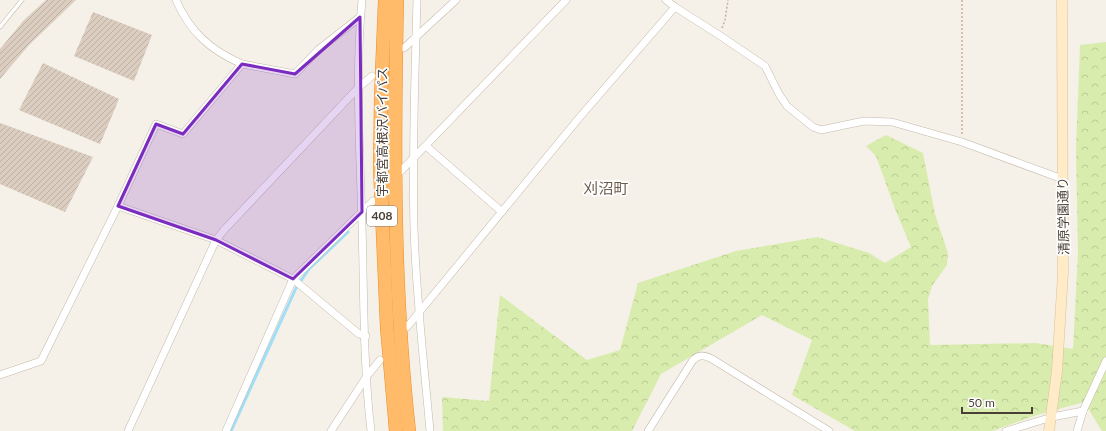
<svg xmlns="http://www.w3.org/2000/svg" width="1106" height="431" viewBox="0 0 1106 431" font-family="Lato,'Noto Sans JP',sans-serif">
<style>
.forest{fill:url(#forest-crowns)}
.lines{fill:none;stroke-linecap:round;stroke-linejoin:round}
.stream{stroke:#9fdef7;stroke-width:3}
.building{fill:url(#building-hatch)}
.lane-casing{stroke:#c5b9ac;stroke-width:4.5}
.street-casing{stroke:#c5b9ac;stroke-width:8}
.secondary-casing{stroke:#ddc195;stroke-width:11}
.highway-casing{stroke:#ec8e2b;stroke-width:14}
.path{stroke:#c5b099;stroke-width:1.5;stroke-dasharray:2 2;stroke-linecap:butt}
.lane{stroke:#fff;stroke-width:3.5}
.street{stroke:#fff;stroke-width:7}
.secondary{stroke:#ffebc8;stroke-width:10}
.highway{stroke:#ffbb69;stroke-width:13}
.marked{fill:#7b2cbf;fill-opacity:0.2;stroke:#7b2cbf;stroke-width:3;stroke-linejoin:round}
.labels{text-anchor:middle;stroke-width:3.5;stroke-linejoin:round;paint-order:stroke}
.shield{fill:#fff;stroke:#807972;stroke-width:1}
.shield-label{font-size:12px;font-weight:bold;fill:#493f36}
.street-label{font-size:13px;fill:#493f36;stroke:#fff}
.quarter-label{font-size:15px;fill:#6d5c4c;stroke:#fff}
</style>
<defs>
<pattern id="forest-crowns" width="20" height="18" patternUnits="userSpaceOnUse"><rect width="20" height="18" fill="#d8edad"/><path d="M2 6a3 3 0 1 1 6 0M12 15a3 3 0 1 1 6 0" fill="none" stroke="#bbcc95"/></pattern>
<pattern id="building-hatch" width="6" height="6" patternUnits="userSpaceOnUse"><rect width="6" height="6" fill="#dbcdbf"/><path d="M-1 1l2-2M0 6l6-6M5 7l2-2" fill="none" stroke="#bdb1a5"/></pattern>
</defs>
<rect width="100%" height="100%" fill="#f5f0e8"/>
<polygon class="forest" points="1106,42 1106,431 1102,431 1084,402 1037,415 992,431 855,431 792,395 812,340 762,315 661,374 632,431 443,431 442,397 489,401 500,295 587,360 620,350 638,283 736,251 818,237 869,253 885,263 911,247 895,209 876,156 866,146 886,135 923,153 935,214 948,253 947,265 932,286 928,299 930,345 1036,343 1073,349 1078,253 1076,149 1080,45"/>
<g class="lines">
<polyline class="stream" points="231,431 296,288 309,269 348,232"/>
</g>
<g class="building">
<polygon points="46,0 76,0 29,45 0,79 0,49 24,20"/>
<polygon points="93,12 152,35 134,81 74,56"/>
<polygon points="43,63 119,99 100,144 19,110"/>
<polygon points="0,123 93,157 65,212 0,184"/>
</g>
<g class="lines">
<g class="lane-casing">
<polyline id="lane" points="0,27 22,0"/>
</g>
<g class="street-casing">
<g id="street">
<path d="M176,0C190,32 210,50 242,64"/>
<path d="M362,0C355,74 360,150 362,225C364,293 363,363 371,431"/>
<path d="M417,0C415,76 412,152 414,228C416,296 424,363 430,431"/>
<polyline points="666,0 675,7 719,35 765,66 779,94 787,106 813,127 821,130 864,121 892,122 962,142 1057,177 1062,177"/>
<polyline points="404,48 456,0"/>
<polyline points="426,146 502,212"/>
<polyline points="401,171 566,0"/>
<polyline points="118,206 216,240 293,279 359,334 366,336"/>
<polyline points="407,327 579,118 675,7"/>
<polyline points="0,375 41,361 118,206 156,124 183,134 242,64 295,74 318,50 360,17"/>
<polyline points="128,431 216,240 224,230 359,87 372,76"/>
<polyline points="226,431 293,279 373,201"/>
<polyline points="331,431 367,376 380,360"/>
<path d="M648,431L693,360C699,354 705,355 712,359L829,431"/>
<polyline points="1006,431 1052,417 1083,411"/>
<polyline points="1077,431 1083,411 1106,361"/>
</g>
</g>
<g class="secondary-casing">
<polyline id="secondary" points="1049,431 1057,371 1063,273 1062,0"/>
</g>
<g class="highway-casing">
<g id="highway">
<polyline points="385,0 381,96 380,168 387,328 396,431"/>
<path d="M397,0C394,144 393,288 409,431"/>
</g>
</g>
<g class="path">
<polyline points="962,0 962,134"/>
<polyline points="722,28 725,20 728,0"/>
</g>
<use href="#lane" class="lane"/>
<use href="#street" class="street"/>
<use href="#secondary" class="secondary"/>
<use href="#highway" class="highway"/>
</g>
<path class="marked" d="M360,17L362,212L293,279L216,240L118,206L156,124L183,134L242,64L295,74Z"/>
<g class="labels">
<rect class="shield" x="367" y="206" width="30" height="20" rx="3"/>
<g class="shield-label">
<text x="382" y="220">408</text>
</g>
<g class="street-label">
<text transform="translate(382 132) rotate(-90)" y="5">宇都宮高根沢バイパス</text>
<text transform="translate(1063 216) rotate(-91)" y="5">清原学園通り</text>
</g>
<g class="quarter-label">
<text x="606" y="194">刈沼町</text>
</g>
</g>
<path d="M962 407v6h70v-6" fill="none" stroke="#493f36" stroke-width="2"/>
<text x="968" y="407" font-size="12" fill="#493f36" stroke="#ffffff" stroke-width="3" paint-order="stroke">50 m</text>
</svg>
